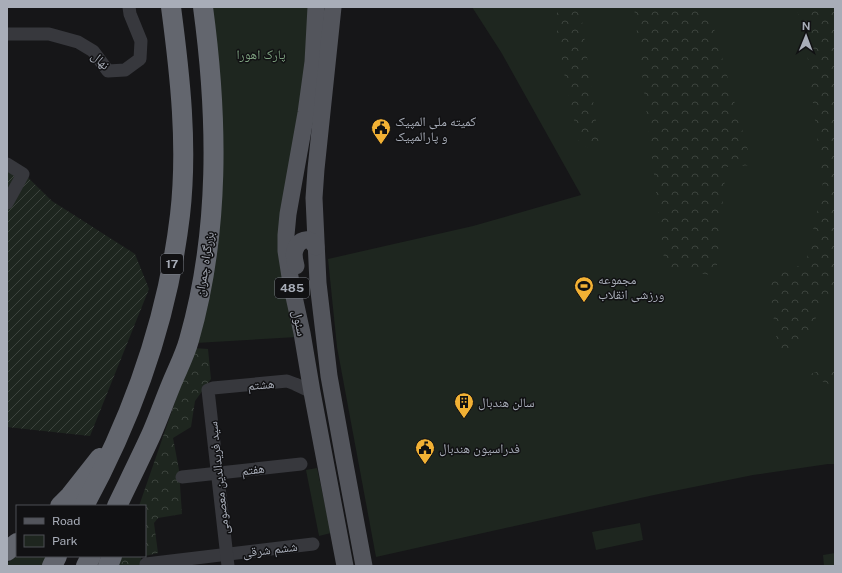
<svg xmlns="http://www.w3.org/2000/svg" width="842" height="573" viewBox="0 0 842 573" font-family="'Public Sans','Noto Naskh Arabic',sans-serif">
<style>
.green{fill:#1e261f}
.forest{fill:url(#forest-crowns)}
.garden{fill:url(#garden-furrows)}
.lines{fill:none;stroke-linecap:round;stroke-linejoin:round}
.minor{stroke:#37383d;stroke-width:13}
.major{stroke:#53555c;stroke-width:17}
.highway{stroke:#63666e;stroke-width:20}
.labels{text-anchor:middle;stroke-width:3;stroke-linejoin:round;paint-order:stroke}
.shield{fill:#111113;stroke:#7b7e86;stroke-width:1}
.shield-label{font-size:12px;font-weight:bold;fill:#a8adb8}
.park-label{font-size:13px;fill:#7fa381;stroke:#111113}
.street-label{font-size:13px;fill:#a8adb8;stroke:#111113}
.poi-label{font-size:13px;fill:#a8adb8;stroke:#111113;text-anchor:start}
</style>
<defs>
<pattern id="forest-crowns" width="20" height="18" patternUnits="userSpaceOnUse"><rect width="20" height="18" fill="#1e261f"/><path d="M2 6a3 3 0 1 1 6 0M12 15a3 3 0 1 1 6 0" fill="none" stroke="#3c433d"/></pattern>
<pattern id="garden-furrows" width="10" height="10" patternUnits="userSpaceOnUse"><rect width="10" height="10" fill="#1e261f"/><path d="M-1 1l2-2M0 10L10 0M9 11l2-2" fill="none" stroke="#3c433d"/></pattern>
</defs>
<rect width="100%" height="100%" fill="#161618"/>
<g class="green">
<polygon points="209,7 309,7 305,71 291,156 297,337 196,343 204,308"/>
<polygon points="472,7 835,7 835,464 828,464 753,475 654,495 376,557 337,347 328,259 473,226 581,195 501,52"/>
<polygon points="317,468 331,533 319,536 306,470"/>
<polygon points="640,523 643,540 596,550 592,532"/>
<polygon points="835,553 835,566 824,566 823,555"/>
<polygon points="17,556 48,556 43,566 7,566 7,563"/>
</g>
<g class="forest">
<polygon points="557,7 580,7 600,150 600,153 579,143 565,78 557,32"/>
<polygon points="634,7 708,7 752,165 726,167 716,276 665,267"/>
<polygon points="796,7 835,7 835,286 831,289 799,350 779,356 768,278 806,263 815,221 823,188 805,35"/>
<polygon points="193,348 208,349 211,379 195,401 191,427 173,438 179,470 182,514 158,518 154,523 158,553 145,556 145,506 139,506 184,376"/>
<polygon points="835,366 835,387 813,377 804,376"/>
<polygon points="117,556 143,556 141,557 141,566 113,566"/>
</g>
<polygon class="garden" points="7,157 52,201 135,254 149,289 90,436 7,427"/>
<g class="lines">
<g class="minor">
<polyline points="7,34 49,34 78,42 93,51 108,71 125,70 140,59 141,41 130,14 129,7"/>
<polyline points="7,164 23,174 7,203"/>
<polyline points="182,477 301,464"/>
<polyline points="146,564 313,544"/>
<polyline points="228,566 208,390 213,388 287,381 295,384 312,392"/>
</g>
<g class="major">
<polyline points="316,7 313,62 306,113 288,214 286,235 286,251 291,283 302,333 312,392 345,566"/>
<polyline points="333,7 316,169 314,198 318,283 329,376 344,459 364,566"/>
<path d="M296,266C295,261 293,255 295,250C297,243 305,236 312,242C313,243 315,246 316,247"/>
</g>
<g class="highway">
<polyline points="60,506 70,496 100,458"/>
<path d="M84,506C133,416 168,317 180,215C188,146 180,75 171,7"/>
<path d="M117,506C128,483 140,459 151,435C158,419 164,402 171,385C177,370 185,355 189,340C220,232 218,118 203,7"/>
<polyline points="7,551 17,543"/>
<polyline points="52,566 57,556"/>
<polyline points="86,566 91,556"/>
<polyline points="108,566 112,556"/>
</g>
</g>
<defs>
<g id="civic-pin" transform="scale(1)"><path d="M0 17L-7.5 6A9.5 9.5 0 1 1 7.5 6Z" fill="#f2b134" stroke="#111113"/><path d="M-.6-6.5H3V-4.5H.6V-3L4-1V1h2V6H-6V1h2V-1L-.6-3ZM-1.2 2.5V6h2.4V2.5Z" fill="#111"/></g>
<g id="stadium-pin" transform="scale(1)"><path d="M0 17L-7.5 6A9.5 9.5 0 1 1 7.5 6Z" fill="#f2b134" stroke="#111113"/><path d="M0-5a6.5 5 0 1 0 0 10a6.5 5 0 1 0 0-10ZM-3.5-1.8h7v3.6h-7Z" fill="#111"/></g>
<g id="building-pin" transform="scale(1)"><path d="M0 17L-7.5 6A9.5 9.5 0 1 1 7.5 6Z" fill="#f2b134" stroke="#111113"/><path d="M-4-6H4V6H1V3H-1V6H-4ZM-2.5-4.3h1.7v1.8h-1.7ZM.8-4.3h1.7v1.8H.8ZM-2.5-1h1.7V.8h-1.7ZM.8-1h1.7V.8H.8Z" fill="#111"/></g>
</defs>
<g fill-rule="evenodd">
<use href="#civic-pin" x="381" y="128"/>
<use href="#stadium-pin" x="584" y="286"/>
<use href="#building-pin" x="464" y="402"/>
<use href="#civic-pin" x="425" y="448"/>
</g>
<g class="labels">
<g class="shield">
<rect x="161" y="254" width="22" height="20" rx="3"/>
<rect x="275" y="278" width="34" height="20" rx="3"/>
</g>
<g class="shield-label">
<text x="172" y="268">17</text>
<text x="292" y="292">485</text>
</g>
<g class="park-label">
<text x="261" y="59">پارک اهورا</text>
</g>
<g class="street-label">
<text transform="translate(101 60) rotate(44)" y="5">نهال</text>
<text transform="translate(204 264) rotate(-81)" y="5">بزرگراه چمران</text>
<text transform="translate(300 323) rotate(78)" y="5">سئول</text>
<text transform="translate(261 384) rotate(-5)" y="5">هشتم</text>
<text transform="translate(253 469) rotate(-7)" y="5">هفتم</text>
<text transform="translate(218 478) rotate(-96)" y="5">سید فریدالدین معصومی</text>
<text transform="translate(270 549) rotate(-7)" y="5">ششم شرقی</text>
</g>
<g class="poi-label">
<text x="395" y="126">کمیته ملی المپیک<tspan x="395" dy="15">و پارالمپیک</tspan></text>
<text x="598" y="284">مجموعه<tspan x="598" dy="15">ورزشی انقلاب</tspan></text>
<text x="478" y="407">سالن هندبال</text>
<text x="439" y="453">فدراسیون هندبال</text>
</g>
</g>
<rect width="842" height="573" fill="none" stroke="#a8adb8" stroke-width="16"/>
<rect x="16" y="505" width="130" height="52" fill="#111113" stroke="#4d4f55"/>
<rect x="24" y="518" width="20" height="6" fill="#53555c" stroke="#4d4f55"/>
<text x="52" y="525" font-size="12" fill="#a8adb8">Road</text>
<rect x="24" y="535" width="20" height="12" fill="#1e261f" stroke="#4d4f55"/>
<text x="52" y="545" font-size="12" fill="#a8adb8">Park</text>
<g transform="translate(806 36) rotate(1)" stroke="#111113" stroke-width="3" paint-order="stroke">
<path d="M0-3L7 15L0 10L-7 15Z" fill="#a8adb8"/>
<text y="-6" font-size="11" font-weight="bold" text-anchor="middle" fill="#a8adb8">N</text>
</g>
</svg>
